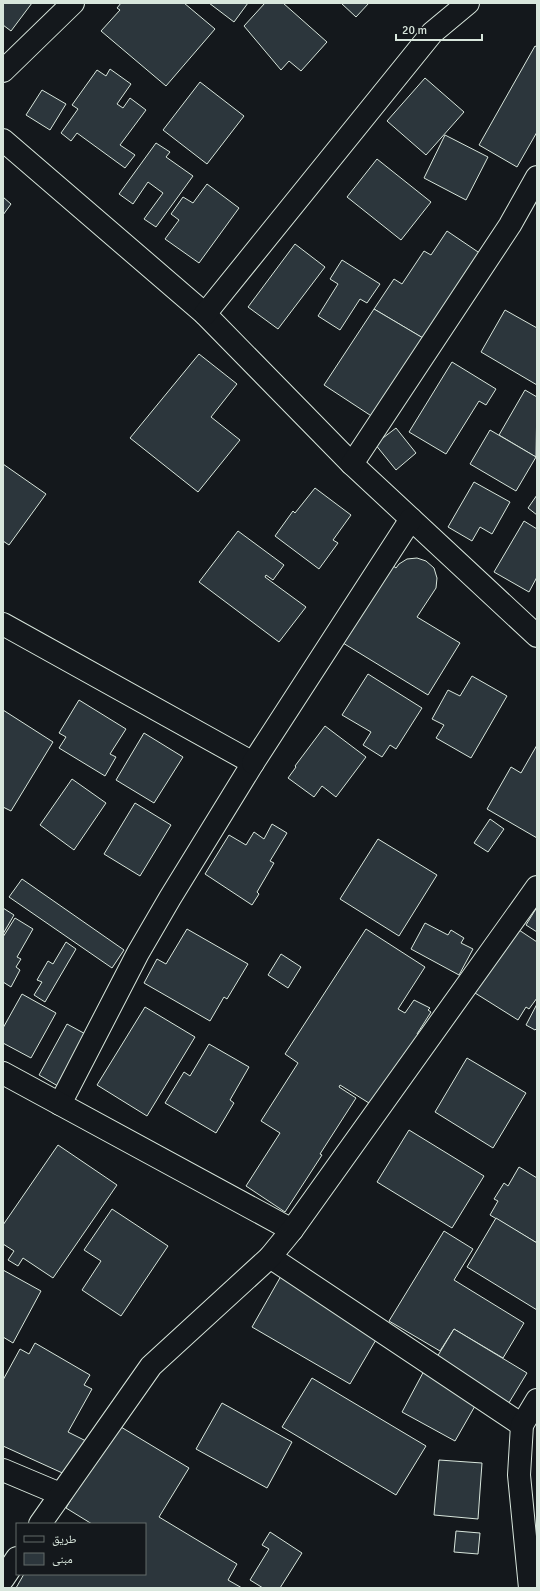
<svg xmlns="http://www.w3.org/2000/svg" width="540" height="1591" viewBox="0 0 540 1591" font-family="Signika,'Noto Naskh Arabic',sans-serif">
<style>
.building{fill:#2c363c;stroke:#d8e6dc}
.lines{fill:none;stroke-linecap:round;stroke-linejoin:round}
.street-casing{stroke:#d8e6dc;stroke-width:24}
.street{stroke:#14181c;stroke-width:22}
</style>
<rect width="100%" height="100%" fill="#14181c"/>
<g class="building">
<polygon points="3,3 32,3 11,31 3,25"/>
<polygon points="121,3 184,3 215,29 166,86 101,31 120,10 117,8"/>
<polygon points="209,3 248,3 234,22"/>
<polygon points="265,3 283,3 327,42 301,71 289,61 281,70 244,26"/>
<polygon points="341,3 369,3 356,17"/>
<polygon points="535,46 537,47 537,132 517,167 479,145"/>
<polygon points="110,69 131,84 117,104 123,108 130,98 146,110 120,145 135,155 125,168 77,133 71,141 61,133 78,109 72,105 97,70 106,76"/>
<polygon points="425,78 464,112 426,155 387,121"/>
<polygon points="200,82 244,116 207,164 163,130"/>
<polygon points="42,90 66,104 50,130 26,115"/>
<polygon points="445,135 488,157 466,200 424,178"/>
<polygon points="156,143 170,152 166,157 193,176 156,227 144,219 163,193 148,182 133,204 119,194"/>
<polygon points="377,159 431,202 401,240 347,197"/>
<polygon points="207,184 239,208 199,263 165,239 179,220 171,214 183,197 193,203"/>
<polygon points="3,197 11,204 3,215"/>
<polygon points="447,231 484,256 428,341 374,309 394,279 402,284 424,251 431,255"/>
<polygon points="295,244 325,267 278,329 248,307"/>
<polygon points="342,260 380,284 367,303 360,299 340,330 318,316 338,284 330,279"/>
<polygon points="374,309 428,341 376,419 324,385"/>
<polygon points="505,310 537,328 537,385 481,352"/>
<polygon points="199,354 237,384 211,417 240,440 198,492 130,438"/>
<polygon points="452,362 496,389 486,405 479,401 446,454 409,432"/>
<polygon points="525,390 537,397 536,457 499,435"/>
<polygon points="396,428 416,453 396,470 375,444"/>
<polygon points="490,430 536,457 516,491 470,464"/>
<polygon points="3,464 46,494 9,545 3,541"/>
<polygon points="474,482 510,502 492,534 480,527 472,541 448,527"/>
<polygon points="315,488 351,515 333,540 338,543 319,569 275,536 293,511 295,513"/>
<polygon points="537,495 537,515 528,508"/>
<polygon points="524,521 537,529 537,577 529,592 494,572"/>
<polygon points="238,531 284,565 273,580 266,575 265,577 306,607 279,642 199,582"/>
<polygon points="417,558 426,561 434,568 437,578 436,588 417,617 460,643 428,695 343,643 392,565 396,568 399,564 407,559"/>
<polygon points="368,674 422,708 396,749 390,745 382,757 363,745 371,732 342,715"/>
<polygon points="472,676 507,696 471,758 436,738 444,725 432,719 448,690 460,696"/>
<polygon points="79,700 126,729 110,754 116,757 105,776 59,748 66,737 59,733"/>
<polygon points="3,710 53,742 11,811 3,807"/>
<polygon points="325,726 366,757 336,797 322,786 314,797 288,778 296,767 295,766"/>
<polygon points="144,733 183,757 154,803 116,780"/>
<polygon points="537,745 537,838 487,809 511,767 521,773"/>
<polygon points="72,779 106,803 74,850 40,825"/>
<polygon points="135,803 171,825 140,876 104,854"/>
<polygon points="490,819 504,829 488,852 474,843"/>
<polygon points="272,824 287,833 270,861 274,863 257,892 259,894 252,905 205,874 229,835 246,845 254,832 264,839"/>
<polygon points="378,839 437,875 399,936 340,899"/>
<polygon points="22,879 124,950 112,968 9,897"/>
<polygon points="537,907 537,932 526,925"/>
<polygon points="3,908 14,915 3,934"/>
<polygon points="15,918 33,929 17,957 21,959 16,967 20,970 11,987 3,982 3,937"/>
<polygon points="425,923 448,935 451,930 464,938 461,943 473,949 459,975 411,949"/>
<polygon points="516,928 537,942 537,998 529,1009 526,1007 518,1020 475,993"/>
<polygon points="187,929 248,964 227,999 224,997 210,1021 144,983 157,959 166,964"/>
<polygon points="366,929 425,967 398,1009 405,1013 414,1000 430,1008 428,1010 431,1012 417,1034 422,1038 377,1108 340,1085 339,1087 356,1098 320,1154 322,1155 285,1212 246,1186 280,1133 261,1121 298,1063 285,1054"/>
<polygon points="66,942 76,949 45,1002 34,995 42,982 37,980 48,961 53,964"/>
<polygon points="281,954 301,967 288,988 268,975"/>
<polygon points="22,994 56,1013 31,1058 3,1043 3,1028"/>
<polygon points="537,1004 537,1028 535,1030 526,1025"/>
<polygon points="145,1007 195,1037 147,1116 97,1085"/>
<polygon points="67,1024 91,1037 63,1089 39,1075"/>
<polygon points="209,1044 249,1067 230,1100 234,1103 216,1133 165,1103 184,1072 190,1076"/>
<polygon points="467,1058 526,1093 493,1148 435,1112"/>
<polygon points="409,1130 484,1176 452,1228 377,1182"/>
<polygon points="58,1145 117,1185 53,1278 23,1258 18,1266 8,1260 14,1251 3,1244 3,1225"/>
<polygon points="519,1167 537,1178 537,1243 490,1215 498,1201 494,1199 504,1183 508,1186"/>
<polygon points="112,1209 168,1246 121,1316 82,1290 101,1261 84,1250"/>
<polygon points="496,1218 537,1243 537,1310 467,1267"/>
<polygon points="444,1231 473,1249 454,1280 524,1323 503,1358 454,1329 440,1351 389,1321"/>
<polygon points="3,1270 41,1291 13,1343 3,1337"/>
<polygon points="281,1276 380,1333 350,1384 252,1327"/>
<polygon points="454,1329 527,1373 507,1406 434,1362"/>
<polygon points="35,1343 90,1375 84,1385 92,1389 68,1432 88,1442 69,1476 3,1446 3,1380 20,1349 29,1354"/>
<polygon points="425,1369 479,1399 455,1441 402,1412"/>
<polygon points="312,1378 426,1446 396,1495 282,1427"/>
<polygon points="222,1403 292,1442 267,1488 196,1449"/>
<polygon points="116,1424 189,1468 159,1517 237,1564 228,1580 242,1588 16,1588 24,1574 145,1574 145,1524 92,1524 66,1508"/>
<polygon points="439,1460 482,1463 478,1519 434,1515"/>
<polygon points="456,1531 480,1533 478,1554 454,1552"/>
<polygon points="270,1532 302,1553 280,1588 263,1588 250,1580 269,1549 262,1545"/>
</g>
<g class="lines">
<g class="street-casing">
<g id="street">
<polyline points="3,71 73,3"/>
<polyline points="3,140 205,314 352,464 537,636"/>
<polyline points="205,314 432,33 468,3"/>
<polyline points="352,464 510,225 537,177"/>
<polyline points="3,624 253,763 170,898 138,953 60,1104"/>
<polyline points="253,763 411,519"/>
<polyline points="3,1073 292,1230"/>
<polyline points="270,1257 522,1425"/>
<polyline points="3,1470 60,1494"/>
<polyline points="40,1524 151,1366 270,1257 292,1230 537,887"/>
<polyline points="3,1579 17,1558"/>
<polyline points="530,1588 519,1475 522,1425 537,1400"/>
</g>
</g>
<use href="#street" class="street"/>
</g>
<rect width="540" height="1591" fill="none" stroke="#d8e6dc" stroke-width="8"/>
<rect x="16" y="1523" width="130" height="52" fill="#14181c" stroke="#626a69"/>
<rect x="24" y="1536" width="20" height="6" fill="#14181c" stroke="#626a69"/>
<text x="52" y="1543" font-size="12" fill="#d8e6dc">طريق</text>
<rect x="24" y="1553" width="20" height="12" fill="#2c363c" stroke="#626a69"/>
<text x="52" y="1563" font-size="12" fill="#d8e6dc">مبنى</text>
<path d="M396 34v6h86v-6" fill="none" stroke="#d8e6dc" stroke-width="2"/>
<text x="402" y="34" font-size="12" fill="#d8e6dc" stroke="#14181c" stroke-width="3" paint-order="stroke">20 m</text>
</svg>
